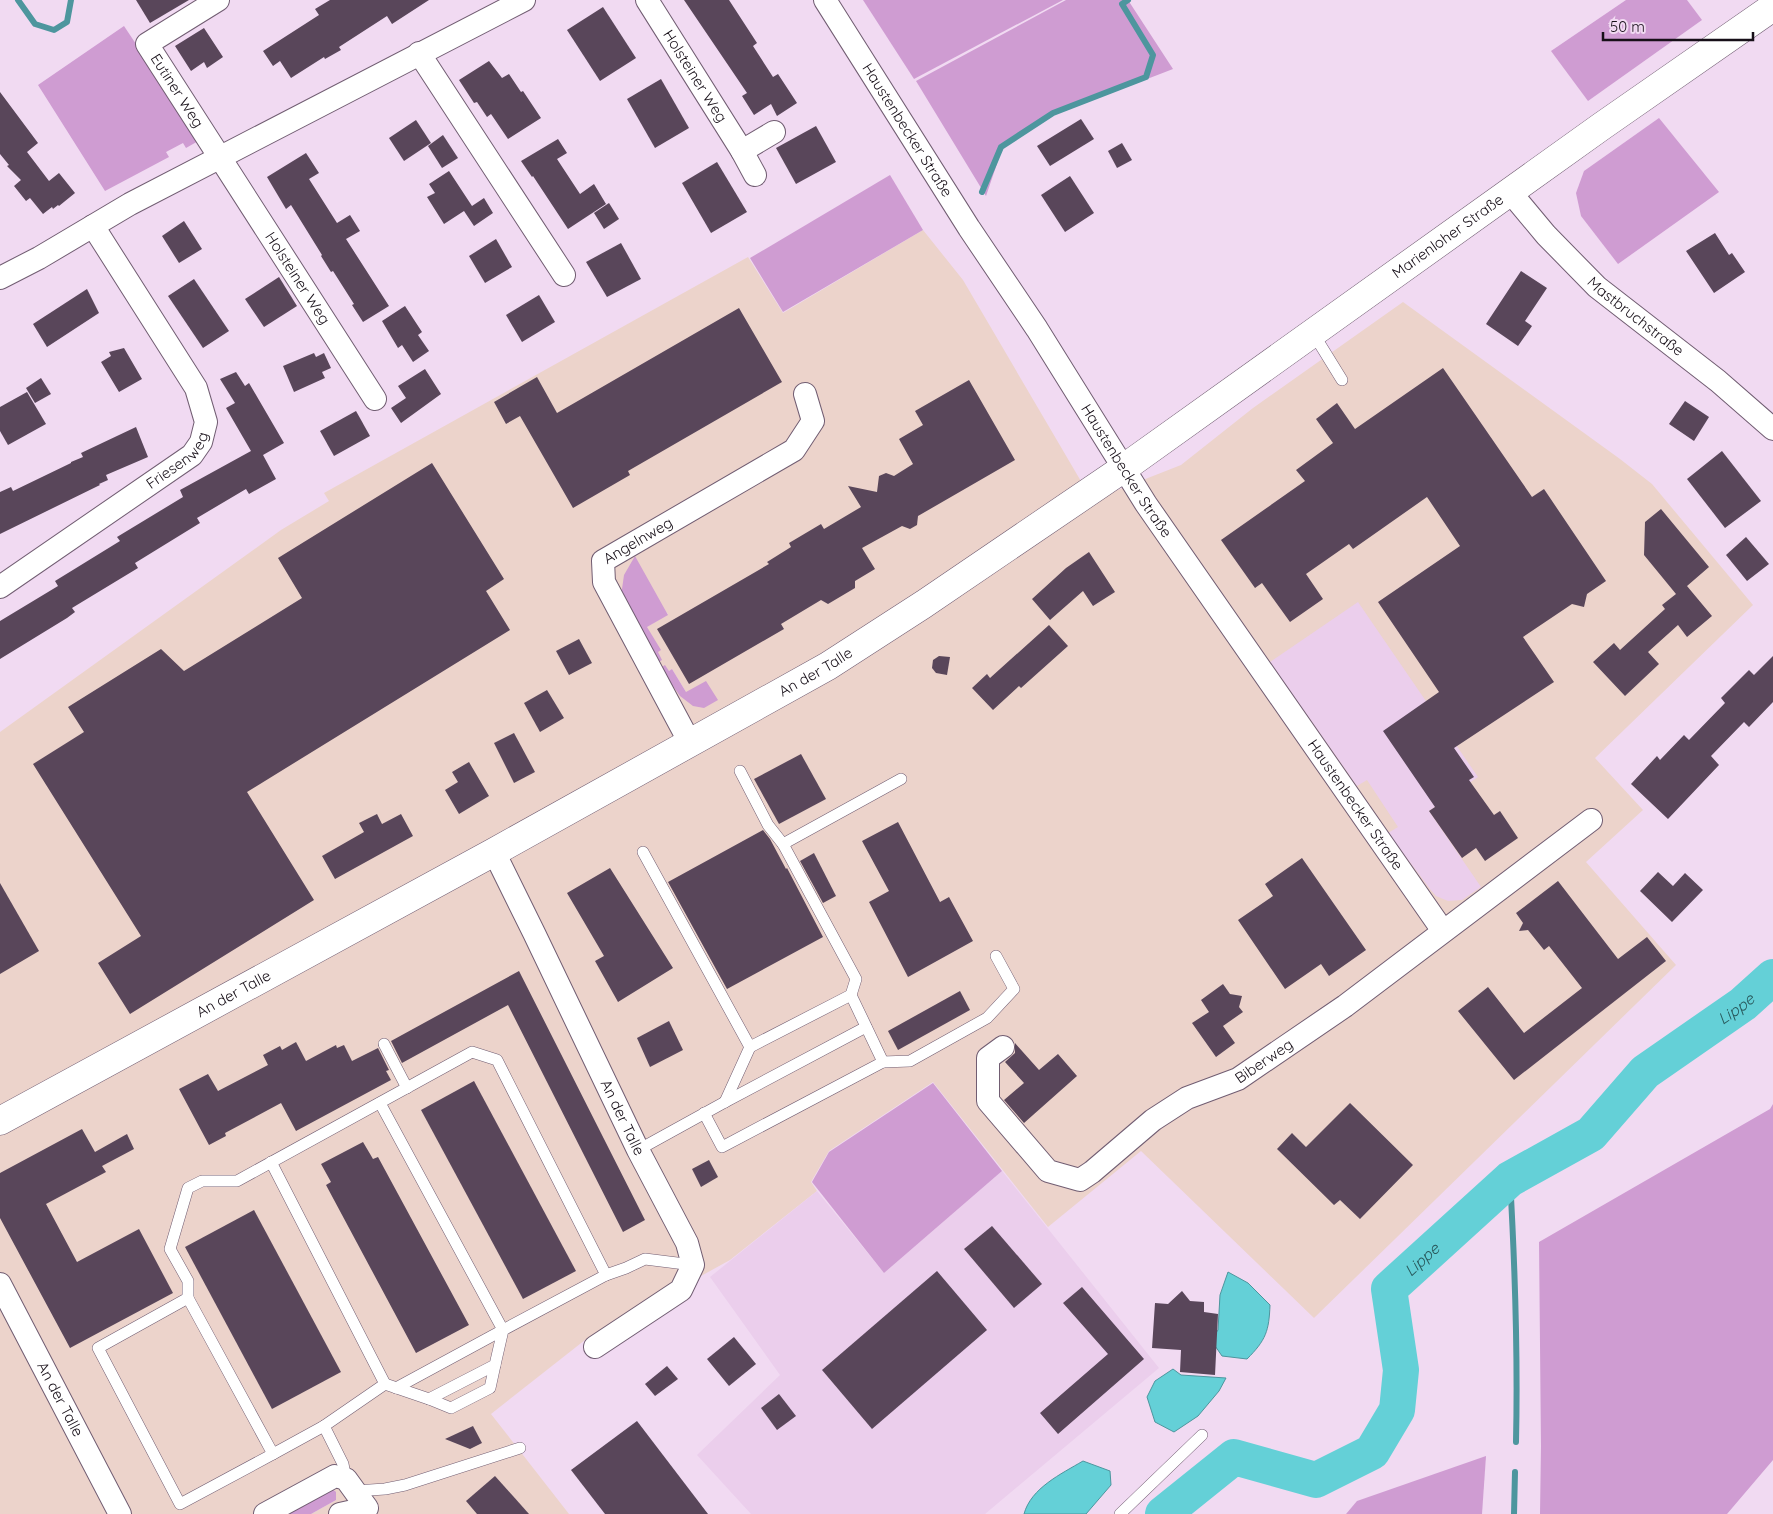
<svg xmlns="http://www.w3.org/2000/svg" width="1773" height="1514" viewBox="0 0 1773 1514" font-family="Quicksand,sans-serif">
<style>
.commercial{fill:#ecd3cb;fill-rule:evenodd}
.built{fill:#ebceec}
.green{fill:#cf9cd2}
.water{fill:#64d0d7;stroke:#4d969e}
.lines{fill:none;stroke-linecap:round;stroke-linejoin:round}
.stream{stroke:#4d969e;stroke-width:6}
.river{stroke:#64d0d7;stroke-width:36}
.building{fill:#59465a}
.service-casing{stroke:#715d72;stroke-width:12}
.minor-casing{stroke:#715d72;stroke-width:24}
.tertiary-casing{stroke:#715d72;stroke-width:29}
.service{stroke:#fff;stroke-width:11}
.minor{stroke:#fff;stroke-width:22}
.tertiary{stroke:#fff;stroke-width:28}
.labels{text-anchor:middle;stroke-width:5;stroke-linejoin:round;paint-order:stroke}
.street-label{font-size:15px;fill:#170f18;stroke:#f1daf2}
.water-label{font-size:16px;font-style:italic;fill:#29595c;stroke:#f1daf2}
</style>
<rect width="100%" height="100%" fill="#f1daf2"/>
<path class="commercial" d="M923,230L963,280L1092,500L1181,465L1253,408L1403,302L1620,459L1652,484L1753,605L1595,758L1643,810L1586,862L1676,965L1314,1318L1141,1151L1048,1227L933,1082L829,1151L811,1182L817,1191L730,1260L585,1340L491,1414L569,1514H311L336,1500L279,1514H0V732L281,530L329,501L324,493L748,257L783,313ZM624,575L668,614L647,627L658,652ZM665,666L669,671L672,669L686,692L660,668Z"/>
<g class="built">
<polygon points="1358,602 1478,777 1429,811 1481,887 1462,900 1448,901 1436,896 1430,889 1388,833 1398,827 1367,780 1357,786 1270,662"/>
<polygon points="1002,1171 1159,1368 985,1514 751,1514 697,1455 780,1375 710,1277 817,1191 884,1273"/>
</g>
<g class="green">
<polygon points="863,0 1063,0 914,79"/>
<polygon points="1066,0 1128,0 1173,69 1054,115 1002,149 986,196 916,81"/>
<polygon points="1626,0 1687,0 1702,20 1588,101 1551,51"/>
<polygon points="124,26 200,140 186,148 183,143 166,152 169,157 105,191 38,85"/>
<polygon points="1659,118 1719,192 1618,264 1581,216 1576,193 1584,171"/>
<polygon points="890,175 923,230 783,312 750,258"/>
<polygon points="635,556 668,615 647,627 661,650 658,652 662,660 657,663 621,596 624,575"/>
<polygon points="665,665 669,671 672,669 686,692 706,681 718,700 704,708 693,706 680,696 660,668"/>
<polygon points="933,1083 1002,1171 884,1273 812,1182 829,1152"/>
<polygon points="1773,1104 1773,1460 1727,1514 1540,1514 1541,1446 1539,1242 1770,1109"/>
<polygon points="1486,1456 1482,1514 1346,1514 1357,1501"/>
<polygon points="329,1486 336,1492 336,1500 311,1514 279,1514"/>
</g>
<g class="water">
<path d="M1228,1272L1248,1283L1270,1305C1269,1331 1266,1340 1247,1359L1222,1356L1211,1340L1218,1330L1220,1295Z"/>
<polygon points="1173,1369 1181,1375 1226,1378 1219,1391 1198,1416 1174,1432 1155,1422 1147,1397 1155,1381"/>
<path d="M1083,1461L1110,1471L1111,1485L1086,1514H1024C1031,1488 1061,1474 1083,1461Z"/>
</g>
<g class="lines">
<g class="stream">
<polyline points="18,0 35,24 54,30 67,22 71,0"/>
<polyline points="982,192 1001,147 1053,113 1146,77 1153,55 1122,4 1128,0"/>
<path d="M1510,1179C1515,1267 1518,1354 1516,1442"/>
<polyline points="1514,1514 1515,1472"/>
</g>
<path class="river" id="s1" d="M1163,1514L1234,1457L1316,1480L1372,1452L1397,1410L1401,1370L1389,1289L1510,1179L1591,1134L1645,1072L1743,1004L1773,977"/>
</g>
<g class="building">
<polygon points="136,0 189,0 150,23"/>
<polygon points="330,0 429,0 392,24 387,16 339,47 341,50 325,59 324,57 291,78 280,61 273,66 263,51 319,15 315,9"/>
<polygon points="684,0 729,0 757,43 753,46 773,77 778,74 797,103 777,116 771,104 754,115 742,96 747,93"/>
<polygon points="603,7 636,58 600,81 567,30"/>
<polygon points="204,28 223,57 207,68 204,62 191,71 175,46"/>
<polygon points="489,61 502,78 509,74 521,92 523,91 541,118 508,139 491,114 487,117 477,102 474,103 459,80"/>
<polygon points="661,79 689,128 655,148 627,99"/>
<polygon points="0,92 38,143 27,152 49,181 59,173 75,193 59,206 58,205 53,209 52,207 43,214 30,198 26,201 14,186 21,180 7,166 9,165 0,154"/>
<polygon points="1081,119 1094,139 1050,166 1037,146"/>
<polygon points="416,120 431,143 404,161 389,138"/>
<polygon points="816,126 836,162 796,184 776,148"/>
<polygon points="443,135 458,158 442,168 428,146"/>
<polygon points="558,139 567,153 557,159 580,194 594,184 606,204 568,229 533,176 532,177 521,161"/>
<polygon points="1122,143 1132,160 1117,168 1108,151"/>
<polygon points="306,153 319,173 309,179 337,223 350,215 360,231 346,239 389,306 363,322 352,305 354,304 333,271 331,272 321,256 322,255 291,205 286,209 267,177"/>
<polygon points="717,162 747,212 711,233 682,183"/>
<polygon points="449,171 472,206 484,198 493,213 474,226 464,211 444,224 427,197 435,193 429,184"/>
<polygon points="1070,176 1094,213 1065,232 1041,195"/>
<polygon points="609,203 619,219 604,229 594,213"/>
<polygon points="184,221 202,249 179,263 162,236"/>
<polygon points="1715,233 1729,255 1732,253 1745,272 1714,293 1686,251"/>
<polygon points="496,239 512,267 485,283 469,256"/>
<polygon points="621,243 641,279 607,297 586,262"/>
<polygon points="1521,271 1547,288 1525,321 1532,326 1518,346 1486,324"/>
<polygon points="279,277 297,306 264,327 245,299"/>
<polygon points="194,279 229,331 203,348 168,296"/>
<polygon points="87,289 99,313 47,347 33,324"/>
<polygon points="539,295 555,322 522,342 506,315"/>
<polygon points="405,306 422,332 418,335 429,351 413,362 402,345 398,348 382,321"/>
<polygon points="739,308 782,382 628,471 630,475 573,508 520,416 506,424 494,402 537,377 557,413"/>
<polygon points="124,348 142,379 119,392 101,362 111,356 109,352"/>
<polygon points="314,353 316,357 324,353 331,368 322,372 325,378 294,392 283,366"/>
<polygon points="1443,368 1532,497 1544,489 1606,581 1587,594 1584,607 1572,604 1523,637 1554,682 1454,748 1474,777 1469,780 1494,815 1500,811 1518,838 1485,861 1476,848 1462,858 1429,811 1435,807 1383,731 1439,692 1378,602 1460,546 1427,497 1353,549 1349,544 1306,574 1323,599 1290,622 1262,583 1255,588 1221,540 1305,481 1296,470 1333,443 1316,419 1337,403 1355,429"/>
<polygon points="425,369 441,394 401,423 391,408 406,398 398,386"/>
<polygon points="236,372 245,386 249,383 284,443 263,455 276,479 249,494 246,489 197,518 200,523 135,563 138,568 72,608 75,612 67,618 0,659 0,621 58,586 55,581 120,541 117,537 183,497 180,490 251,451 226,408 235,403 220,379"/>
<polygon points="41,378 51,394 35,403 26,388"/>
<polygon points="969,380 1015,460 918,516 917,525 910,529 902,526 862,548 875,569 855,581 855,588 828,604 821,600 781,624 784,629 689,684 657,629 769,564 767,562 791,547 789,543 821,524 824,529 861,507 848,486 877,492 879,476 886,473 894,476 913,464 899,439 923,425 915,411"/>
<polygon points="27,392 46,424 8,445 0,431 0,407"/>
<polygon points="1685,401 1709,417 1694,441 1669,424"/>
<polygon points="356,411 370,436 334,456 320,431"/>
<polygon points="136,427 148,457 106,475 108,480 99,484 100,485 0,534 0,492 11,487 13,491 71,463 71,462 83,457 81,453"/>
<polygon points="1722,451 1761,501 1725,528 1687,479"/>
<polygon points="432,463 504,579 486,591 510,630 247,792 314,900 130,1014 98,963 141,936 33,764 84,732 68,707 161,649 184,671 302,598 278,558"/>
<polygon points="1661,509 1709,567 1687,586 1712,616 1687,637 1678,625 1648,652 1659,664 1625,696 1593,662 1614,643 1620,650 1665,609 1662,605 1676,594 1644,555 1645,522"/>
<polygon points="1746,537 1769,564 1747,581 1726,555"/>
<polygon points="1089,552 1115,592 1093,606 1083,591 1050,620 1032,599 1066,568"/>
<polygon points="1049,625 1068,646 1021,688 1019,686 993,710 972,688 987,674 990,678"/>
<polygon points="579,639 592,663 569,675 556,651"/>
<polygon points="939,656 950,657 947,675 936,673 932,668 933,660"/>
<polygon points="1773,656 1773,702 1749,727 1744,722 1711,756 1719,765 1668,819 1631,784 1657,756 1660,760 1684,735 1689,740 1725,703 1721,698 1749,670 1754,675"/>
<polygon points="547,690 564,718 540,732 524,703"/>
<polygon points="514,733 535,772 514,783 494,743"/>
<polygon points="801,754 826,799 779,824 754,779"/>
<polygon points="469,762 489,796 459,814 445,790 458,782 452,772"/>
<polygon points="377,814 382,824 401,814 413,836 335,879 322,856 364,832 359,823"/>
<polygon points="898,822 940,902 949,897 973,941 908,977 869,902 889,891 862,841"/>
<polygon points="763,830 770,839 786,869 787,868 823,937 727,989 668,882"/>
<polygon points="814,853 836,896 823,903 800,861"/>
<polygon points="1302,858 1366,950 1329,976 1321,964 1285,989 1238,920 1273,896 1265,884"/>
<polygon points="610,868 673,968 618,1002 595,961 604,956 567,893"/>
<polygon points="1658,872 1673,886 1685,873 1703,890 1672,922 1640,891"/>
<polygon points="1558,881 1618,959 1647,937 1666,961 1514,1080 1458,1011 1488,987 1524,1033 1582,988 1549,946 1544,950 1528,930 1519,931 1523,923 1516,913"/>
<polygon points="0,883 39,951 0,974"/>
<polygon points="519,971 645,1220 623,1232 508,1005 402,1063 391,1041"/>
<polygon points="1223,984 1230,994 1242,996 1239,1007 1243,1012 1223,1026 1235,1043 1216,1057 1192,1023 1209,1012 1201,1000"/>
<polygon points="960,991 970,1010 898,1050 888,1031"/>
<polygon points="669,1021 683,1050 650,1067 637,1038"/>
<polygon points="296,1042 306,1061 336,1045 337,1048 344,1045 352,1061 378,1048 389,1070 386,1071 391,1080 296,1131 281,1103 225,1133 226,1136 209,1145 179,1089 208,1074 218,1091 268,1065 263,1055 280,1046 282,1050"/>
<polygon points="1015,1043 1039,1070 1058,1054 1077,1076 1024,1123 1004,1100 1024,1083 1005,1062 1015,1053"/>
<polygon points="474,1081 576,1271 523,1299 421,1110"/>
<polygon points="1350,1103 1413,1165 1360,1219 1340,1200 1334,1205 1277,1149 1292,1133 1306,1147"/>
<polygon points="82,1129 95,1152 127,1134 134,1149 102,1166 106,1172 46,1204 77,1262 139,1229 173,1293 70,1348 0,1218 0,1173"/>
<polygon points="363,1142 373,1159 378,1157 469,1325 416,1353 326,1185 331,1182 321,1164"/>
<polygon points="709,1160 718,1177 701,1187 692,1169"/>
<polygon points="254,1210 341,1372 272,1409 185,1247"/>
<polygon points="992,1226 1042,1284 1014,1308 964,1249"/>
<polygon points="937,1271 987,1330 872,1429 822,1370"/>
<polygon points="1082,1287 1144,1359 1058,1434 1040,1413 1108,1354 1063,1303"/>
<polygon points="1182,1291 1190,1301 1204,1302 1204,1312 1218,1314 1215,1375 1180,1372 1181,1350 1152,1348 1155,1303 1168,1304"/>
<polygon points="734,1337 756,1364 729,1386 707,1359"/>
<polygon points="667,1366 678,1379 655,1396 645,1384"/>
<polygon points="779,1394 796,1416 777,1430 761,1408"/>
<polygon points="637,1421 708,1514 605,1514 571,1470"/>
<polygon points="473,1426 482,1443 470,1449 445,1439"/>
<polygon points="495,1476 513,1496 529,1514 477,1514 466,1501"/>
</g>
<g class="lines">
<g class="service-casing">
<g id="service">
<polyline points="1313,333 1342,380"/>
<polyline points="740,771 768,825 783,844"/>
<polyline points="643,852 750,1047"/>
<polyline points="384,1044 407,1088"/>
<polygon points="472,1052 497,1060 606,1275 503,1330 495,1365 429,1399 385,1384 324,1426 273,1454 188,1298 188,1281 170,1249 188,1188 202,1181 237,1181"/>
<polyline points="883,1062 910,1061 987,1018 1014,989 996,956"/>
<polyline points="725,1102 750,1047 851,995"/>
<polyline points="380,1103 503,1330 396,1388"/>
<polyline points="704,1113 722,1147 883,1062 851,995 856,979 783,844 901,779"/>
<polyline points="638,1150 725,1102 866,1027"/>
<polyline points="271,1162 385,1384"/>
<polyline points="606,1275 626,1268 645,1259 693,1265"/>
<polyline points="188,1298 98,1348 180,1504 273,1454"/>
<polyline points="429,1399 451,1408 490,1388 495,1365"/>
<polyline points="324,1426 343,1464 346,1479"/>
<polyline points="355,1491 385,1489 405,1485 520,1448"/>
<polyline points="1120,1514 1202,1435"/>
</g>
</g>
<g class="minor-casing">
<g id="minor">
<path id="s2" d="M218,0L147,44L375,399"/>
<path id="s3" d="M647,0L742,151L755,175"/>
<path id="s4" d="M825,0L969,228L1037,329L1146,504L1443,931"/>
<polyline points="419,53 564,275"/>
<polyline points="742,151 774,132"/>
<path id="s5" d="M1511,193L1546,235L1597,287L1718,381L1773,429"/>
<polyline points="0,278 39,258 130,204 524,0"/>
<path id="s6" d="M0,587L192,455L201,442L206,422L196,388L93,226"/>
<path id="s7" d="M690,743L604,582L603,561L794,450L813,421L805,394"/>
<path id="s8" d="M494,852L534,933L638,1150L687,1243L693,1265L681,1290L595,1347"/>
<path id="s9" d="M1003,1047L988,1058V1101L1048,1171L1080,1180L1092,1172L1153,1120L1187,1098L1238,1079L1345,1006L1591,820"/>
<path id="s10" d="M0,1284L120,1514"/>
<polyline points="265,1514 335,1476 346,1479 367,1508 340,1514"/>
</g>
</g>
<g class="tertiary-casing">
<g id="tertiary">
<path id="s11" d="M0,1121L494,852L828,666L924,604L1124,468L1602,126L1773,7"/>
</g>
</g>
<use href="#service" class="service"/>
<use href="#minor" class="minor"/>
<use href="#tertiary" class="tertiary"/>
</g>
<g class="labels">
<g class="street-label">
<text dy="5" stroke="none"><textPath href="#s3" startOffset="90">Holsteiner Weg</textPath></text>
<text dy="5" stroke="none"><textPath href="#s2" startOffset="139">Eutiner Weg</textPath></text>
<text dy="5" stroke="none"><textPath href="#s4" startOffset="154">Haustenbecker Straße</textPath></text>
<text dy="5" stroke="none"><textPath href="#s11" startOffset="1699">Marienloher Straße</textPath></text>
<text dy="5" stroke="none"><textPath href="#s2" startOffset="362">Holsteiner Weg</textPath></text>
<text dy="5" stroke="none"><textPath href="#s5" startOffset="176">Mastbruchstraße</textPath></text>
<text dy="5" stroke="none"><textPath href="#s6" startOffset="219">Friesenweg</textPath></text>
<text dy="5" stroke="none"><textPath href="#s4" startOffset="559">Haustenbecker Straße</textPath></text>
<text dy="5" stroke="none"><textPath href="#s7" startOffset="244">Angelnweg</textPath></text>
<text dy="5" stroke="none"><textPath href="#s11" startOffset="931">An der Talle</textPath></text>
<text dy="5" stroke="none"><textPath href="#s4" startOffset="964">Haustenbecker Straße</textPath></text>
<text dy="5" stroke="none"><textPath href="#s11" startOffset="266">An der Talle</textPath></text>
<text dy="5" stroke="none"><textPath href="#s9" startOffset="408">Biberweg</textPath></text>
<text dy="5" stroke="none"><textPath href="#s8" startOffset="295">An der Talle</textPath></text>
<text dy="5" stroke="none"><textPath href="#s10" startOffset="130">An der Talle</textPath></text>
</g>
<g class="water-label">
<text dy="6" stroke="none"><textPath href="#s1" startOffset="859">Lippe</textPath></text>
<text dy="6" stroke="none"><textPath href="#s1" startOffset="454">Lippe</textPath></text>
</g>
</g>
<path d="M1603 32v8h150v-8" fill="none" stroke="#170f18" stroke-width="2.5"/>
<text x="1610" y="32" font-size="15" fill="#170f18" stroke="#f1daf2" stroke-width="4" paint-order="stroke">50 m</text>
</svg>
